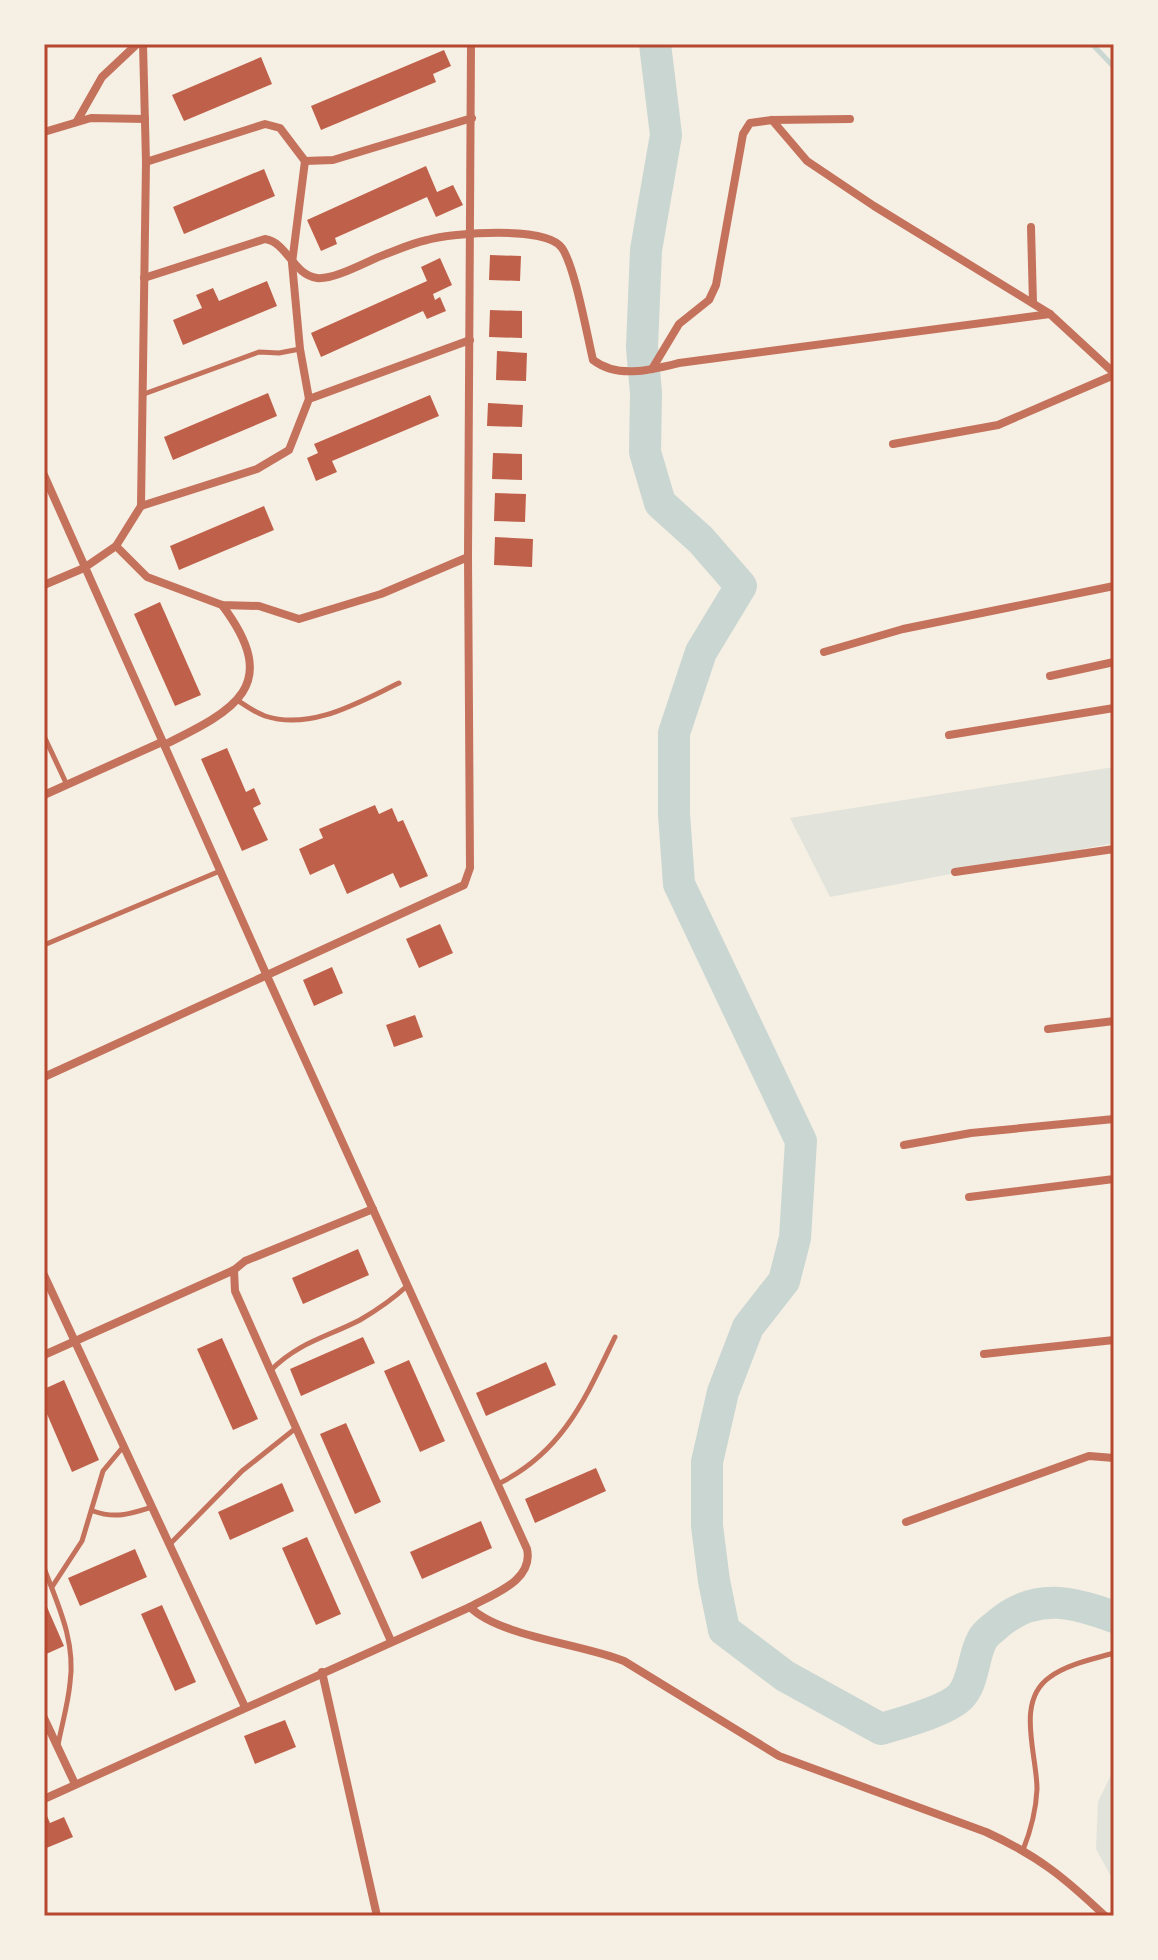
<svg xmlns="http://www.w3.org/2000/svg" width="1158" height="1960" viewBox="0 0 1158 1960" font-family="'DM Sans',sans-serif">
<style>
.green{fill:#e2e4dc}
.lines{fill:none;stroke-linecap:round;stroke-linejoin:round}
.stream{stroke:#c9d6d2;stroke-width:5}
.river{stroke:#c9d6d2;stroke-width:32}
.building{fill:#bf614a}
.service{stroke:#c5725c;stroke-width:5}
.minor{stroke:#c5725c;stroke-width:8}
.neatline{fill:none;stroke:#b5482f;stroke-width:3}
</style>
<rect width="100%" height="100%" fill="#f6efe4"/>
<g class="green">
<polygon points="1114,767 1114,843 830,897 790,818"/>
<polygon points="1111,1775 1114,1777 1114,1882 1096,1849 1098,1802"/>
</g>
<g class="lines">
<polyline class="stream" points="1092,44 1114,67"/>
<path class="river" d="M655,44L666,135L646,250L642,347L646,393L645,452L660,503L701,540L741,586L701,652L674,733V814L679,884L801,1141L795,1238L784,1281L748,1327L723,1392L707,1462V1526L714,1581L724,1630L785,1676L881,1729C901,1723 946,1711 960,1697C974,1683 973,1656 982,1640C985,1633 994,1628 999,1623C1036,1592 1074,1602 1114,1617"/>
</g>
<g class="building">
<polygon points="444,50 451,66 433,74 436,82 321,130 311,106"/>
<polygon points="261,57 272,84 184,121 172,95"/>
<polygon points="426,166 437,192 453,185 463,205 436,217 427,197 335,238 337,244 321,251 307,220"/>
<polygon points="264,169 275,196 184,234 173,207"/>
<polygon points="490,255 521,256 520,281 489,280"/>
<polygon points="440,258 452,285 433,294 435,300 440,297 446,311 427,319 423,311 321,357 311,333 427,281 421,267"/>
<polygon points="267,281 277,306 183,345 173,320 202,308 196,295 213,288 219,301"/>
<polygon points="490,310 522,311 522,338 489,337"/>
<polygon points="497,351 527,353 526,381 496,380"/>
<polygon points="268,393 277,416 173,460 164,437"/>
<polygon points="430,395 439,416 332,461 337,472 316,481 307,458 318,453 314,444"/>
<polygon points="488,403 523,405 522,427 487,426"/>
<polygon points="493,453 522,454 522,480 492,479"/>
<polygon points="495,493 526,494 525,522 494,521"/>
<polygon points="264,506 274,530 179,570 170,546"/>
<polygon points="495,537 533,539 532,567 494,565"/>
<polygon points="160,602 201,695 175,706 134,614"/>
<polygon points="227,748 246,792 254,788 261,804 253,808 268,840 242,851 201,759"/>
<polygon points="375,805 379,814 392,808 398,822 403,820 428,876 400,888 393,873 347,894 334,864 310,875 299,849 323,838 319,829"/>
<polygon points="440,924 453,953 419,968 406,939"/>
<polygon points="332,967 343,993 314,1006 303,980"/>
<polygon points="415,1015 423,1037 394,1047 386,1025"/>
<polygon points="358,1249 369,1275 303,1304 292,1278"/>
<polygon points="363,1337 375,1363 301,1396 290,1369"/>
<polygon points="222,1338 258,1419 233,1430 197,1349"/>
<polygon points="409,1360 445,1441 420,1452 384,1371"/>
<polygon points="546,1362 556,1385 486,1416 476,1393"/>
<polygon points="64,1380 99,1460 72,1472 44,1407 44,1389"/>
<polygon points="346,1423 381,1502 355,1514 320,1434"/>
<polygon points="596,1468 606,1491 535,1523 525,1499"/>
<polygon points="282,1483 294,1511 230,1540 218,1512"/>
<polygon points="481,1521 492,1548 422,1579 410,1552"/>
<polygon points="307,1537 341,1614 316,1625 282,1548"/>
<polygon points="135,1549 147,1577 80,1606 68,1578"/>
<polygon points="44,1600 64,1646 44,1655"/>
<polygon points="162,1605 196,1682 175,1691 141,1614"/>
<polygon points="285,1720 296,1747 255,1764 244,1736"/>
<polygon points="44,1809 50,1823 64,1817 73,1837 44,1849"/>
</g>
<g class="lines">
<g class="service">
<polyline points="144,394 259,352 279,353 300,349"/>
<path d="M237,700C246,706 256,713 265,716C311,731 359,702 399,683"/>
<polyline points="44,736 67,785"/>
<polyline points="44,945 220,871"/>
<path d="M271,1370C299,1342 327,1337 360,1320C377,1310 393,1299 407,1286"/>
<path d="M498,1484C563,1452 585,1399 615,1337"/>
<path d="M93,1511C115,1519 130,1514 152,1507"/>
<polyline points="170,1544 242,1471 296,1428"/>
<path d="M44,1568C58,1605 76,1642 70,1683C68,1704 62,1724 58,1745"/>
<polyline points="52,1587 82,1541 103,1471 123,1447"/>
<path d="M1023,1850C1031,1830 1036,1811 1037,1789C1037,1754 1015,1701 1050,1677C1067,1664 1094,1659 1114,1653"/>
</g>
<g class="minor">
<polyline points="772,120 807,161 874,206 1050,314 1114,373"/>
<polyline points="77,121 102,77 137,44"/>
<polyline points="44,132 91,118 145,119"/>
<polyline points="305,161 292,263 300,349 309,399"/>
<polyline points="146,162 265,124 280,128 305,161 333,160 472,118"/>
<polyline points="1031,227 1033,303"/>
<path d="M144,278L265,239C287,242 293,275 317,278C335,280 369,260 386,254C399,249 413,243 427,240C452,233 547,225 562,248C575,267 587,335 593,360C618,379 651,370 679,363L1050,314"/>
<polyline points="652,369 679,324 709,300 716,285 743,134 750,123 772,120 850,119"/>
<polyline points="893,444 998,425 1114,375"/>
<path d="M44,475L267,976L527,1549C534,1581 493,1594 470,1607L44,1799"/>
<polyline points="141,506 257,469 289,450 309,399 470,340"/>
<polyline points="116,546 147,577 222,605 259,606 299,619 381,594 468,557"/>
<polyline points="44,585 84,568 116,546 141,506 146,162 143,44"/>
<polyline points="824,652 903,629 1114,586"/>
<polyline points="1050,676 1114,662"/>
<polyline points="949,735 1114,708"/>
<path d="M164,745C235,710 283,686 222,605"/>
<polyline points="44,795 162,742"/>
<polyline points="955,872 1114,849"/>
<polyline points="1048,1029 1114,1021"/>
<polyline points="44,1077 464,885 470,868 468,557 471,44"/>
<polyline points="904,1145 971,1133 1114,1119"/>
<polyline points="969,1197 1114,1179"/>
<polyline points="234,1270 235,1291 391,1641"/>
<polyline points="44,1275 245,1707"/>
<polyline points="984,1354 1114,1340"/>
<polyline points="44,1355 234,1270 245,1261 373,1209"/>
<polyline points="906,1522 1089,1456 1114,1458"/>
<path d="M470,1607C498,1636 582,1644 624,1661L779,1756L986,1832C1038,1856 1064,1877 1105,1916"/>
<polyline points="322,1672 377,1916"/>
<polyline points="44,1718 75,1784"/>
</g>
</g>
<rect width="1158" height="1960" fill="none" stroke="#f6efe4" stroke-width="92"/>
<rect x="46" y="46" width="1066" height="1868" class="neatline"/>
</svg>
